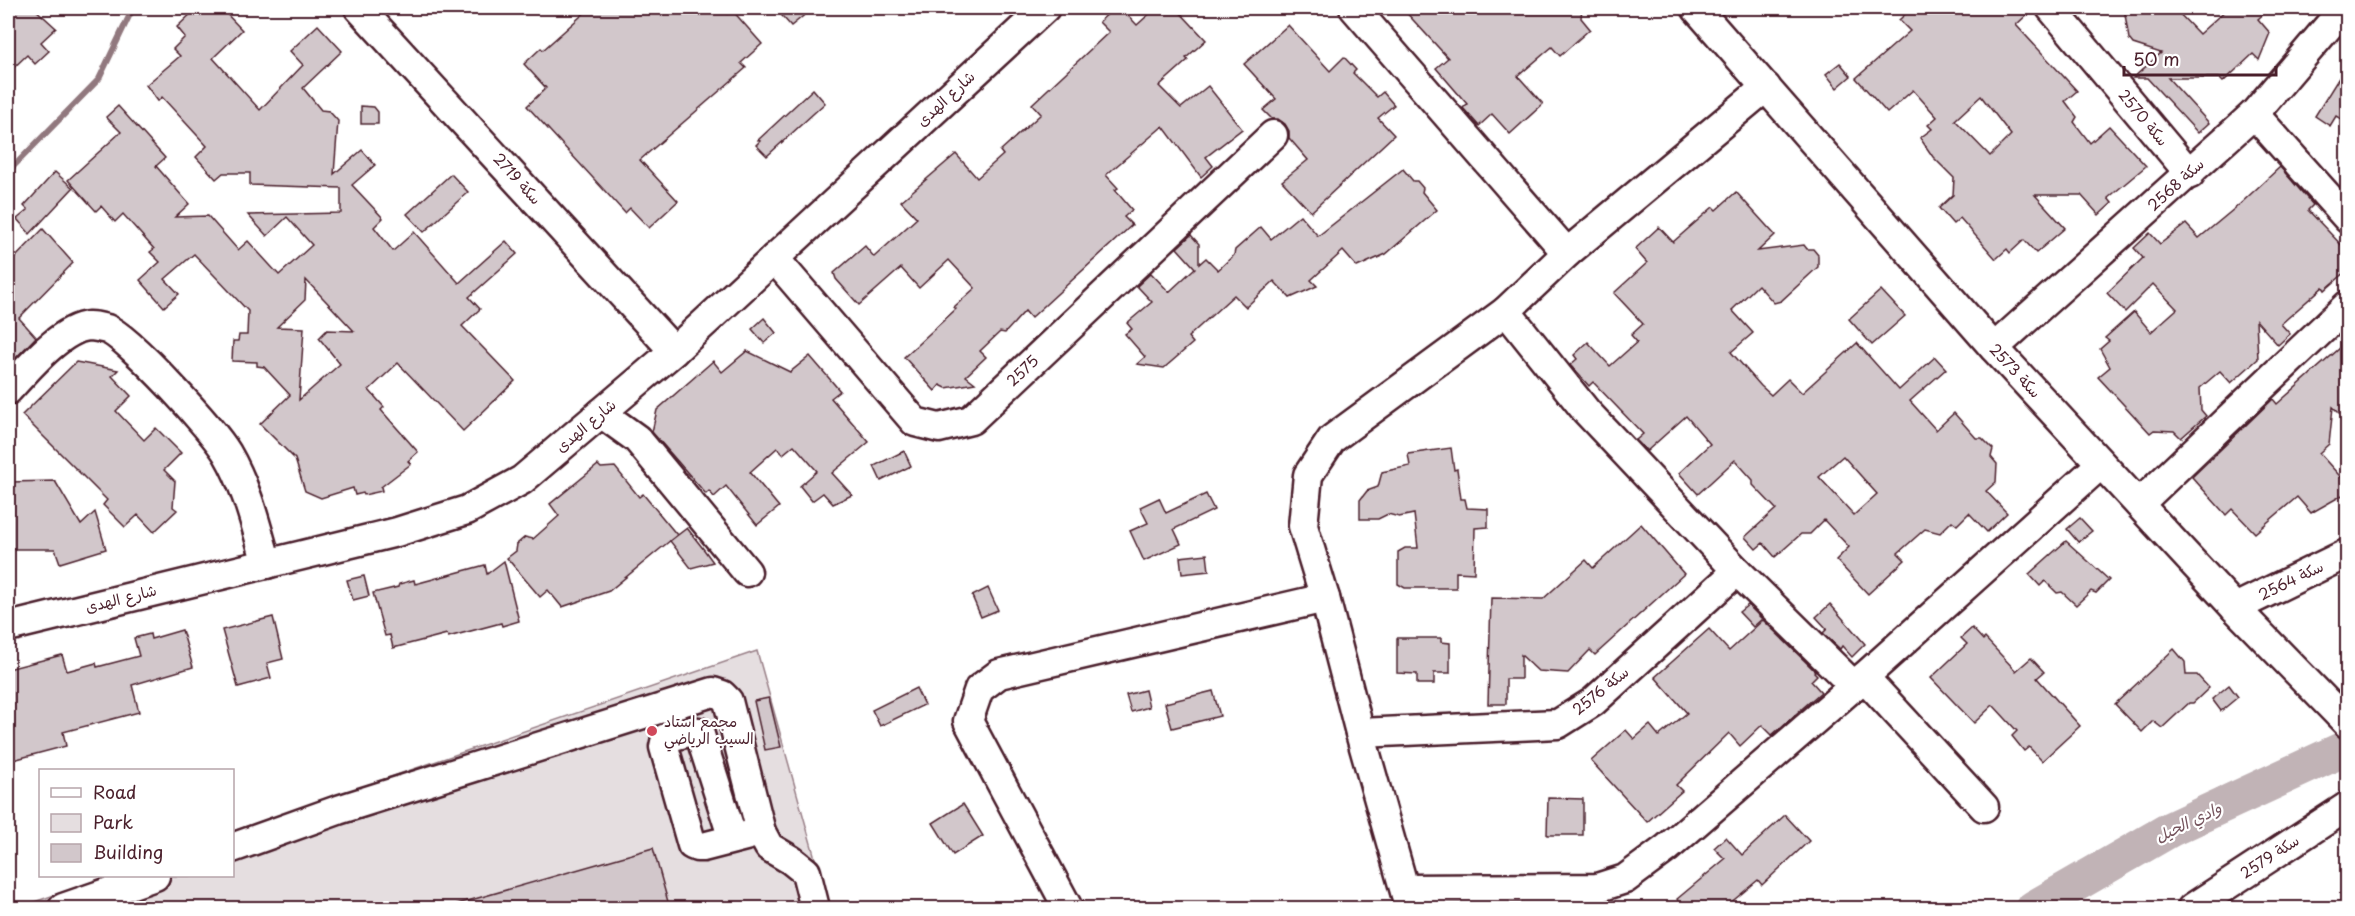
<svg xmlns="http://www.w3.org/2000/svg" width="2355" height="916" viewBox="0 0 2355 916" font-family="'Playpen Sans','Playpen Sans Arabic',sans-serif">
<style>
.green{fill:#e5dee0;stroke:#987e86;stroke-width:1.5}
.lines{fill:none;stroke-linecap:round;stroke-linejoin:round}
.stream{stroke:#91787e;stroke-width:6}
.river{stroke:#c1b3b6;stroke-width:36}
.building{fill:#d2c7cb;stroke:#4a1f2b;stroke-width:1.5;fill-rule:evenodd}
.minor-casing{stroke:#4a1f2b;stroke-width:33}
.minor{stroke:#fff;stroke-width:28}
.poi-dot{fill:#d1495b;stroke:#fff;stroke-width:2}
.labels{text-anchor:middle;stroke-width:4.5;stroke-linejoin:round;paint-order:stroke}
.street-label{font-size:15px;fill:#4a1f2b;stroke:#fff}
.poi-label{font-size:15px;fill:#4a1f2b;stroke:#fff;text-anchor:start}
.water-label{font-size:16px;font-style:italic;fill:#74535c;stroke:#fff}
</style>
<rect width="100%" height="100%" fill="#fff"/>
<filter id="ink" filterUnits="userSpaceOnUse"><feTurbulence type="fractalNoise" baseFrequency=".0167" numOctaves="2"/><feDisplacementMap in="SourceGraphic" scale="12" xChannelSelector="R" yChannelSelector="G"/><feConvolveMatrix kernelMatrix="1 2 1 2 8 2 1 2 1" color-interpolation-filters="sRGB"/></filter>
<g filter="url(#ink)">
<polygon class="green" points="757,651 829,908 17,908 109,876 232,876 233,831"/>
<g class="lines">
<polyline class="stream" points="8,172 99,79 133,8"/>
<polyline class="river" points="2034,908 2171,829 2348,747"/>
</g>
<g class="building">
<polygon points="16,8 34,8 56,28 41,42 49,51 35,64 27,55 8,73 8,16"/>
<path d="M197,8H221L242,30L213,58L260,110L303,65L290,51L318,25L342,51L303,88L321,110L329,111L338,121L334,174L362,150L375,165L352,185L383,218L374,227L393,251L414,232L459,283L506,241L517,254L469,297L480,309L462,326L515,381L463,431L398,363L369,390L384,407L381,410L418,452L408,461L411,464L381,487L382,491L364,495L363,493L355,495L353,488L321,498L305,491L295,459L260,424L290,395L264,367L257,366V362L232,361L233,341H238L239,335H247L248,311L194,254L165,279L179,294L164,307L140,280L160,262L150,252L154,249L123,214L115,222L101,206L96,211L68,180L121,132L106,117L118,106L165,158L156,166L189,204L175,217L208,216L238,250L248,241L279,275L312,245L287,217L267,236L248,215L341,213V188L250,185V173H223L216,179L196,157L207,146L162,97L158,101L146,85L180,56L173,49L185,37L177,27ZM306,280L354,331L327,330L319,338L340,364L299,400L304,328L277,327L305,300Z"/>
<polygon points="590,8 721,8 727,14 732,10 762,44 741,63 746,68 640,160 678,201 649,228 630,208 625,213 527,106 546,88 524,64 541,48 543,50"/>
<polygon points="775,8 813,8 791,26"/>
<polygon points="1114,8 1121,8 1137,25 1156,8 1176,8 1206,40 1186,58 1188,60 1159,86 1181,108 1208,86 1242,129 1206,157 1213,166 1201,177 1163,126 1106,175 1118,188 1115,190 1132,210 1124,217 1132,225 1031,318 1025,311 1005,333 1000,332 980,351 986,357 966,376 975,383 946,388 940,385 935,391 904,357 956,309 954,307 975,288 949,260 919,288 901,268 859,305 836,279 834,273 865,246 874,257 917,218 901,201 956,154 977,178 1003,155 1000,151 1041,114 1032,104 1109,32 1099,22"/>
<polygon points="1402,8 1582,8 1581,18 1590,29 1560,56 1552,47 1518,76 1543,104 1510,134 1492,114 1479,126 1463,108 1467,104 1436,68 1448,58"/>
<path d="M1912,8H2034L2016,25L2077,91L2065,101L2077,117L2074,122L2090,143L2109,126L2146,166L2108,198L2112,203L2099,215L2081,195H2035L2065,228L2036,253L2024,240L2010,253L2007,249L1996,259L1960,218L1953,224L1939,208L1953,195L1954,178L1933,157L1920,138L1932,129L1928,125L1937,117L1913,90L1887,113L1856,78L1910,31L1899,20ZM1981,96L2011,135L1990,156L1955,120Z"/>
<polygon points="2124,8 2174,8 2199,34 2228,8 2270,8 2258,19 2270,33 2259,60 2253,54 2223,82 2219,78 2168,78 2209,123 2198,133 2147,78 2133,78 2161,53 2133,44 2129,39"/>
<polygon points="1288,25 1330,71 1344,57 1356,70 1353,73 1377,97 1383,92 1394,105 1378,118 1394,135 1311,212 1282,181 1308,160 1289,138 1289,131 1285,124 1278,119 1272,119 1263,110 1276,99 1244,64"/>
<polygon points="1840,63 1851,76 1837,88 1826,74"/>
<polygon points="2348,63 2348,123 2336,116 2330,126 2315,116"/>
<polygon points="813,89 825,103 767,156 756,145 760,141 758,140"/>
<polygon points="361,106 374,107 378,112 378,124 361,124"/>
<polygon points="2280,167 2313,205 2308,210 2348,252 2348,270 2325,290 2323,287 2281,324 2290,334 2278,345 2256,320 2258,359 2231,383 2220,371 2200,388 2201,410 2206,416 2181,438 2174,431 2154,430 2150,433 2098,377 2110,367 2100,349 2109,341 2105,338 2134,312 2151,332 2177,309 2153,284 2125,312 2107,293 2143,258 2134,248 2150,233 2160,244 2186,224 2199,238 2240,204"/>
<polygon points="1403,169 1413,181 1417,181 1423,188 1422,192 1437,210 1386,254 1357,267 1343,251 1311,280 1317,286 1290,298 1274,281 1246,307 1234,295 1188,337 1193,343 1164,368 1137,364 1145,357 1125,334 1132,329 1127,323 1152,302 1137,286 1151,273 1169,292 1195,268 1177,248 1191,235 1199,244 1199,264 1206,258 1218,270 1234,255 1235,250 1261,227 1271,239 1300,215 1318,236"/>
<polygon points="55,172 73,188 30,234 17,219 28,210 24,206"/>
<polygon points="451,174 468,192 424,232 407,214"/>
<path d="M1736,192L1775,235L1758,251L1804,245L1807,249H1813L1818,255V267L1781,301L1774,303L1758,285L1732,310L1753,333L1731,352L1761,386L1771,395L1788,379L1802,393L1857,343L1899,390L1935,357L1946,369L1910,401L1936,430L1954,413L1976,438H1982L1993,449L1991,457L1997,464L1996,482L1986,491L2007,513L1987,532L1969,513L1957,525L1952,521L1940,533L1925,529L1898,553L1905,560L1868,594L1836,560L1849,547L1824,520L1810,534H1801L1775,557L1763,543L1756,549L1745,537L1776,509L1753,485V480L1735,460L1698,494L1679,473L1710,444L1686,416L1647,451L1636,440L1643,434L1593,382L1589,386L1570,365L1577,359L1574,355L1588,342L1610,366L1637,342L1631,335L1643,324L1614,293L1647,263L1635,249L1659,227L1673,242L1713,207L1716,210ZM1843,456L1877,494L1854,515L1819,477Z"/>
<polygon points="43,229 73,263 19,318 36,337 8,366 8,265"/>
<polygon points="1881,290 1905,316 1872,345 1849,319"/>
<polygon points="764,318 776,333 764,343 752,329"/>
<polygon points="2348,341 2348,422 2333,407 2329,444 2319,453 2348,485 2348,492 2311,513 2297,497 2255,533 2232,509 2226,515 2192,477 2273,399 2277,404"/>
<polygon points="747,351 790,372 810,356 840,391 831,398 869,442 832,473 852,495 833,504 823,493 812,501 800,486 817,471 794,445 783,454 777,448 750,472 779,507 757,525 726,486 714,497 709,491 706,494 652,432 657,410 713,361 722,372"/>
<polygon points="76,362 118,370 112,376 131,396 116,411 144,440 156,428 181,453 164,470 175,481 173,507 177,510 154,532 138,515 125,527 103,505 107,500 22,415"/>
<polygon points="1451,448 1454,470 1457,469 1461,499 1465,499 1467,508 1488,509 1488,527 1475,528 1474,573 1456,572 1456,588 1405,588 1398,584 1398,552 1405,548 1418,548 1414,514 1399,517 1388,514 1378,519 1360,519 1360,500 1367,491 1378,487 1382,472 1410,466 1408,454"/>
<polygon points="904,451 911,466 881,481 874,466"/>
<polygon points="598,465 601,468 615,467 639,497 643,494 677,535 609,591 562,607 548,590 540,597 507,558 516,551 517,544 525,537 533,539 559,516 550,504"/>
<polygon points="55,481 81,525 95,512 106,549 60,563 55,549 8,549 8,482"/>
<polygon points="1206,494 1214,510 1174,529 1181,544 1144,561 1130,531 1148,523 1140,507 1159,498 1166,513"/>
<polygon points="2080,518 2092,531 2078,542 2067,529"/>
<polygon points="1641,524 1684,574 1595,655 1590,650 1568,673 1538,671 1521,655 1521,679 1506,679 1506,704 1488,704 1491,598 1543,599 1586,560 1593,568"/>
<polygon points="687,528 705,551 713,562 691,568 670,541"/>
<polygon points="2066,541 2109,580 2096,593 2091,591 2076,605 2062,592 2057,593 2045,581 2040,586 2029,574"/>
<polygon points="1207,554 1209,571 1182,574 1180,557"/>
<polygon points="504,561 519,621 502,626 501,623 448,637 447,634 393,648 390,635 385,636 373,593 398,587 399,584 414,580 415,584 485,565 487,574"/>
<polygon points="364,576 369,596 353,600 347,580"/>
<polygon points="988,588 998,610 981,617 972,596"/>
<polygon points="1830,604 1865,644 1852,657 1842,646 1840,649 1823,633 1827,629 1816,617"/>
<polygon points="1748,605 1762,619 1753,627 1739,612"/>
<polygon points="273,617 283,659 267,663 271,678 238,687 222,630"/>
<polygon points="1763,620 1815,671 1814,672 1817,675 1811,681 1821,692 1772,735 1762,725 1740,746 1729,733 1676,785 1682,791 1647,822 1591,761 1626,730 1634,739 1650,725 1659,736 1687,713 1655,677 1709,629 1729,651"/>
<polygon points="1972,628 1983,640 1985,638 2016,671 2031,658 2044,672 2037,678 2080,726 2042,761 2029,747 2024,751 2012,736 2017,731 1993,705 1974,723 1931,678 1967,644 1961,638"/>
<polygon points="182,630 193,667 132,685 139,712 63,732 66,746 13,760 12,754 8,755 8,669 62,655 67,671 96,663 97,667 139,656 134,638 150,634 151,639"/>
<polygon points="1397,638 1441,638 1441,642 1450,643 1450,673 1434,673 1434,684 1417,684 1417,674 1397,673"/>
<polygon points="2174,649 2185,662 2186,675 2197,675 2209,688 2193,703 2189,703 2162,728 2153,721 2142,732 2115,704"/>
<polygon points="2229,685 2238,697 2221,711 2212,699"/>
<polygon points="916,688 924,705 880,726 872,710"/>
<polygon points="1145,690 1149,707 1131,712 1126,695"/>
<polygon points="1213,691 1220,716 1172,728 1165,703"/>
<polygon points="769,698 781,747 765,750 754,701"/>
<polygon points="1548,798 1583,799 1583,835 1547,835"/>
<polygon points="963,804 983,836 953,855 933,823"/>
<polygon points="1785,815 1809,841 1762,885 1758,880 1723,909 1685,909 1677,899 1725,859 1714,848 1726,837 1742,855"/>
<polygon points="653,848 670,909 458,909 457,904"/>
</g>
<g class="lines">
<g class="minor-casing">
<g id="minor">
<polyline points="359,8 674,351"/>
<polyline points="1354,8 1567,253"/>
<polyline points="1696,8 1994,348 2235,608 2348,724"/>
<polyline points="2051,8 2190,174"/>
<polyline points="1766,87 1567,253 1506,311 1586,411 1737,571 1854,686"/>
<polyline points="2254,114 2348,219"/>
<polyline points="774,258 915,422 939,428 971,420 1273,135"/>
<polyline points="1994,348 2254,114 2344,8"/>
<path d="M8,390C26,371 61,328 89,326C94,326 103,328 107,329C130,338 213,430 227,453C247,487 256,526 267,564"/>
<polyline points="601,413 637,439 747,572"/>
<polyline points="2139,504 2348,305"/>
<polyline points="2235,608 2348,553"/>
<polyline points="8,627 397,532 467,510 522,480 674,351 1045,8"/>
<polyline points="1864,677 1984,807"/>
<polyline points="1360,733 1558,724 1593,702 1737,571"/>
<polyline points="733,839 699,732 692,731 666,738 664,747 692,845 697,847 703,847 761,832"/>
<polyline points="232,848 338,810 713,692 722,695 728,701 761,832 769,847 791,860 806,872 815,908"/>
<polyline points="1405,889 1597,888 1625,879 1667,848 1854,686 2101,464"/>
<polyline points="1409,906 1360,733 1325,598 1303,526 1308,475 1332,439 1506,311"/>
<polyline points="63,908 155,876"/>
<polyline points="1068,908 968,721 979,689 999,674 1325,598"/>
<polyline points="2192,908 2348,806"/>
</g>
</g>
<use href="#minor" class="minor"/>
</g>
</g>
<circle class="poi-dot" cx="652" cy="731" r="6"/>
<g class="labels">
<g class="street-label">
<text transform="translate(946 99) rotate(-43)" y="5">شارع الهدى</text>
<text transform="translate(2143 118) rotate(50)" y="5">سكة 2570</text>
<text transform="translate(517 179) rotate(48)" y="5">سكة 2719</text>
<text transform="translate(2176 185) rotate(-42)" y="5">سكة 2568</text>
<text transform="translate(1023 371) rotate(-43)" y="5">2575</text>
<text transform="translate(2015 371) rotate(47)" y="5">سكة 2573</text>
<text transform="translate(586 426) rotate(-40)" y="5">شارع الهدى</text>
<text transform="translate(2291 581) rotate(-26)" y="5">سكة 2564</text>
<text transform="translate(121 599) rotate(-14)" y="5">شارع الهدى</text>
<text transform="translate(1601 691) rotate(-39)" y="5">سكة 2576</text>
<text transform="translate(2270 857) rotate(-33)" y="5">سكة 2579</text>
</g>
<g class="poi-label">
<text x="664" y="727">مجمع استاد<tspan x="664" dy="17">السيب الرياضي</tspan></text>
</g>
<g class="water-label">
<text transform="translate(2188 822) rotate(-26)" y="6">وادي الحيل</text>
</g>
</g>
<rect width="2355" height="916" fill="none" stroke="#fff" stroke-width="30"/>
<rect x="15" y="15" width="2325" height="886" fill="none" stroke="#4a1f2b" stroke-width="2" filter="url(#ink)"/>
<rect x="39" y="769" width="195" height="108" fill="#ffffff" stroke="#b7a5aa" stroke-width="1.5"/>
<rect x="51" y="788" width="30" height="9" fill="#ffffff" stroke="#b7a5aa" stroke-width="1.5"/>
<text x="93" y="799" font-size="18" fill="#4a1f2b">Road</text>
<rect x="51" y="814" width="30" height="18" fill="#e5dee0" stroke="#b7a5aa" stroke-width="1.5"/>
<text x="93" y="829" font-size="18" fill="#4a1f2b">Park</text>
<rect x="51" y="844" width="30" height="18" fill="#d2c7cb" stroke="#b7a5aa" stroke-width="1.5"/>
<text x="93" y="859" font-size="18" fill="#4a1f2b">Building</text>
<path d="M2124 66v9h152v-9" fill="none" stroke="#4a1f2b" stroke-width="3"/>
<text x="2133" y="66" font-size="18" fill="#4a1f2b" stroke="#ffffff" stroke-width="4.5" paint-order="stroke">50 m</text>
</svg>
